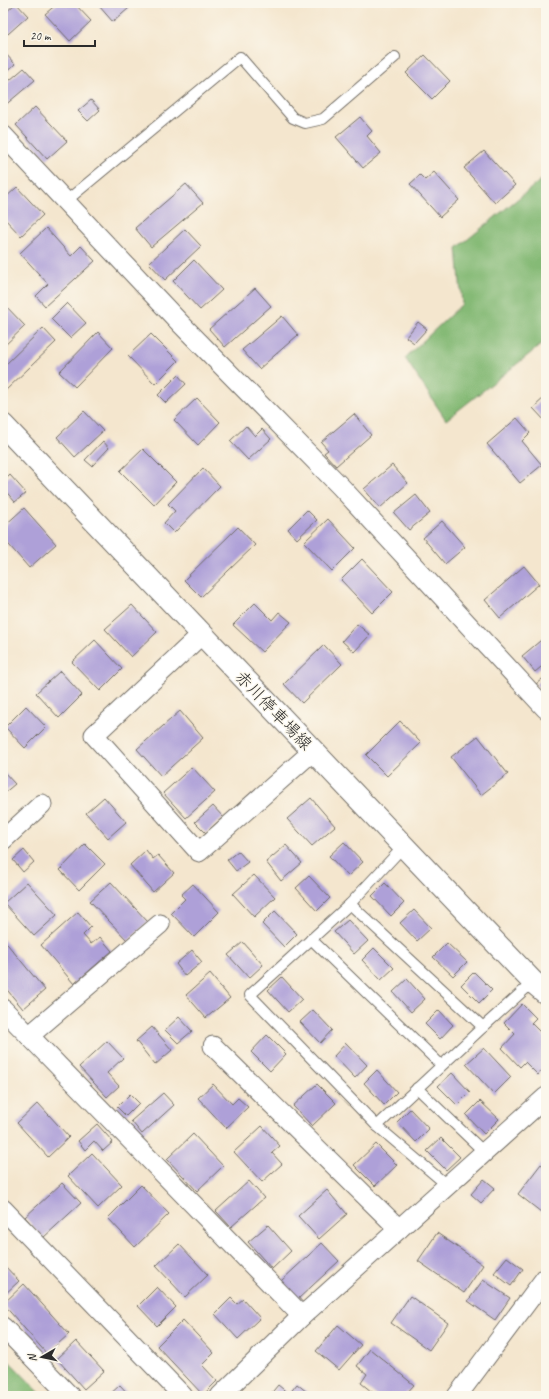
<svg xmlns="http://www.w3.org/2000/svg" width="549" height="1399" viewBox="0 0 549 1399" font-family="Caveat,'Klee One',sans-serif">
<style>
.forest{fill:#85ba76;stroke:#587250}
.building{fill:#aea0d8}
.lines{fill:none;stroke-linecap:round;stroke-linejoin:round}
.lane-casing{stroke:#716c64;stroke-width:12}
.street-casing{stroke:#716c64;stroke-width:21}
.secondary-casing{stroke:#716c64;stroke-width:24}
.lane{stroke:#fff;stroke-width:10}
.street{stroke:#fff;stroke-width:19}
.secondary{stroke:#fff;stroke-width:22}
.labels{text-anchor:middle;stroke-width:3;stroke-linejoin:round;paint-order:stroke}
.street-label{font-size:17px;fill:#2b2b2b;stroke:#fbf7ec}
</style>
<rect width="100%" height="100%" fill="#fbf7ec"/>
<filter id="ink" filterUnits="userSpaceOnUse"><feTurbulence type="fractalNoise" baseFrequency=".025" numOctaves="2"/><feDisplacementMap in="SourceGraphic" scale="8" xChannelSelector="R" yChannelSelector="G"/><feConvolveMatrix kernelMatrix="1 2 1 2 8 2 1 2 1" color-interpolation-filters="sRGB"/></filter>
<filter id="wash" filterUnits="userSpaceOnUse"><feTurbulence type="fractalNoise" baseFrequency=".012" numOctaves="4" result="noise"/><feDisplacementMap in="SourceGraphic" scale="16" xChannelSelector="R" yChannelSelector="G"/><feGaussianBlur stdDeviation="0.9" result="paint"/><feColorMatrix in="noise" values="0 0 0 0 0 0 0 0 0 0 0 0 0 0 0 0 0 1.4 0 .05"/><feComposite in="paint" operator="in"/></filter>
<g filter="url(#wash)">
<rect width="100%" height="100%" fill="#f4e6ce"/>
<g class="forest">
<polygon points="546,176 546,341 446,420 405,358 462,304 457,248"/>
<polygon points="3,1355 43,1396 3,1396"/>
</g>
<g id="blocks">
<g class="building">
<polygon points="16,3 28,16 8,34 3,28 3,15"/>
<polygon points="58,3 74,3 91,21 70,41 45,14"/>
<polygon points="102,3 124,3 129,8 113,22 99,6"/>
<polygon points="3,51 15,64 3,75"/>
<polygon points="425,55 450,81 432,99 406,73"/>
<polygon points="24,68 35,80 3,107 3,86"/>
<polygon points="91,100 100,110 88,121 78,111"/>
<polygon points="35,107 67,141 47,159 16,125"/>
<polygon points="360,117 372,131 367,136 381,153 363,168 336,137"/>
<polygon points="484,151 515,185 495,203 464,168"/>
<polygon points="434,172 459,200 440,217 410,184 420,175 425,180"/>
<polygon points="186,184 203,203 151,247 135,228"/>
<polygon points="17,187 43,215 21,236 3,217 3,200"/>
<polygon points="46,228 71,256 81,246 95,261 45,306 36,296 48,284 20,253"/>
<polygon points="185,229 201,246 165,280 149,263"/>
<polygon points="194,260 222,290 200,310 173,281"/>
<polygon points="255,288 271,306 225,347 209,329"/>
<polygon points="3,303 25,326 3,347"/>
<polygon points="67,303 86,323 70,338 51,319"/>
<polygon points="282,316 298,335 259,369 242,350"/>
<polygon points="418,322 427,329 414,343 406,337"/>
<polygon points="43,328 56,342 5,391 3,390 3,367"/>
<polygon points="98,332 113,348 75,387 59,372"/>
<polygon points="151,334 178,361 155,384 128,356"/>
<polygon points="178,375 186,384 166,403 158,395"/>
<polygon points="546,396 546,422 533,408"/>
<polygon points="197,398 220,422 198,445 174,420"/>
<polygon points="84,411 103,431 75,457 57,437"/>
<polygon points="354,414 371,435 336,466 324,453 328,450 321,442"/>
<polygon points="517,418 530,433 522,441 542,465 520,483 487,444"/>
<polygon points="246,426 255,436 262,429 271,439 248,460 230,441"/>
<polygon points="103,441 109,448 92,466 85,460"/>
<polygon points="143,449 176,482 154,505 120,471"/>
<polygon points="392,465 408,483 380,508 364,489"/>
<polygon points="203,468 220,486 174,533 164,523 175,511 168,504"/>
<polygon points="10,475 26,493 15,502 3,488 3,482"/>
<polygon points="416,495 430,513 409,530 394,513"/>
<polygon points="24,508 56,544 29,568 3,538 3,527"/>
<polygon points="307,510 317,520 297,539 288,529"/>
<polygon points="328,519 355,548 332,571 304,542"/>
<polygon points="442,521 465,547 445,564 423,538"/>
<polygon points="238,527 255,545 201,597 184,580"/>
<polygon points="362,559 393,592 372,613 341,580"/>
<polygon points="524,566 539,584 500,618 485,600"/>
<polygon points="255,603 272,620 279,612 291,622 262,652 233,625"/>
<polygon points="132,605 157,632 131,657 105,629"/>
<polygon points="357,624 370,635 354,652 342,641"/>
<polygon points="546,636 546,663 535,672 522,656"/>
<polygon points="95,640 122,669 100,691 72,662"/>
<polygon points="324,645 342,664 302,703 284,684"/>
<polygon points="60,671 82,695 59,718 36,693"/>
<polygon points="546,676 546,696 536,684"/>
<polygon points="26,706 46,727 25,748 5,727"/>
<polygon points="180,711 203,738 161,776 137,749"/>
<polygon points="400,721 421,743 387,776 366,755"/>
<polygon points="478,736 508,774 481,795 451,757"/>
<polygon points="192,767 215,792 186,818 163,793"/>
<polygon points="3,771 15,784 3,794"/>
<polygon points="104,797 126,822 108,838 86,813"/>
<polygon points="311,798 335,826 312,846 287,819"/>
<polygon points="213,806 223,817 206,833 195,822"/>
<polygon points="344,842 363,862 348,876 329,856"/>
<polygon points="85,844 105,864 79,890 60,870"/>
<polygon points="286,845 302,863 281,881 266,862"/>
<polygon points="24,850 34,862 23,872 13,860"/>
<polygon points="146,850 153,859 158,855 174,873 153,892 130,865"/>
<polygon points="238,851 248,862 236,871 227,860"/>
<polygon points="254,875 275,897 254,917 233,894"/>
<polygon points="309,876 330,898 317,911 296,888"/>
<polygon points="27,882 57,915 34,936 4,903"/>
<polygon points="111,882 148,922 128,941 90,901"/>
<polygon points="385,883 404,903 391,916 372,896"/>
<polygon points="193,884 219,912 194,937 171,913 185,899 181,895"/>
<polygon points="414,910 431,928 417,941 400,923"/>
<polygon points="275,911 297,934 284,947 262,924"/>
<polygon points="78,912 91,927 83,935 91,944 100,937 112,951 74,984 41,945"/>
<polygon points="348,920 368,941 354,954 334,932"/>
<polygon points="3,939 45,990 23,1009 3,985"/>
<polygon points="243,942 263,965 249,978 228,955"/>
<polygon points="447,943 467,962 453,976 433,957"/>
<polygon points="374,948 394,968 381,980 362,960"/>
<polygon points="192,950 202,962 185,976 176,964"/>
<polygon points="474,972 492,990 479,1003 461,985"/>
<polygon points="210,974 230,998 206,1018 186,995"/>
<polygon points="282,977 302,999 288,1012 268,990"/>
<polygon points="407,979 425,999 411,1012 393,992"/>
<polygon points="522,1004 536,1018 531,1023 546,1038 546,1066 538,1075 525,1062 520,1067 502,1048 515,1034 504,1023"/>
<polygon points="313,1010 332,1030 320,1043 300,1022"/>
<polygon points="439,1010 453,1025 440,1039 425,1024"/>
<polygon points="179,1017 192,1031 178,1043 165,1030"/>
<polygon points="152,1027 172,1050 155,1065 136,1041"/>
<polygon points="267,1035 286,1054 270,1071 251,1052"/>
<polygon points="107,1041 123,1058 107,1073 119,1086 107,1097 79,1067"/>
<polygon points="346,1043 367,1065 355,1078 334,1056"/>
<polygon points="484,1048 511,1077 494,1094 466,1064"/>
<polygon points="377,1070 397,1092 384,1105 364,1083"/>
<polygon points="452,1073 470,1092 457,1105 438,1086"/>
<polygon points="213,1084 232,1104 238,1098 248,1107 226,1128 198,1098"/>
<polygon points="317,1084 336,1103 312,1126 293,1106"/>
<polygon points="163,1093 174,1105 142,1134 131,1121"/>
<polygon points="130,1094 139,1103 126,1116 117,1107"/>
<polygon points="480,1101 499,1119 484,1134 466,1115"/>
<polygon points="38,1103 69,1137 48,1157 17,1123"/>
<polygon points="410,1109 429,1129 416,1142 397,1122"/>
<polygon points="97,1124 113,1142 103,1151 94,1141 85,1150 78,1141"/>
<polygon points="262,1126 280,1146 272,1153 282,1164 262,1182 234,1152"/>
<polygon points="193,1134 223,1166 197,1191 167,1159"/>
<polygon points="441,1138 460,1157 446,1170 427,1151"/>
<polygon points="376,1144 397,1165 375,1186 354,1165"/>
<polygon points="92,1153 122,1185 98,1208 68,1176"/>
<polygon points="541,1164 546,1168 546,1216 518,1194"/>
<polygon points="484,1179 495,1188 481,1203 471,1194"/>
<polygon points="249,1181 264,1198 231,1227 216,1211"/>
<polygon points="62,1183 81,1203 43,1238 25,1217"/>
<polygon points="141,1185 169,1214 135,1247 108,1218"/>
<polygon points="327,1190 347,1214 319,1239 298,1216"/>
<polygon points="268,1225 291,1251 272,1269 248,1242"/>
<polygon points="437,1233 483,1265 464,1293 418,1261"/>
<polygon points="322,1243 339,1261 298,1299 281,1281"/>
<polygon points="179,1244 208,1275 185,1297 156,1266"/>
<polygon points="507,1257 523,1269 511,1286 494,1273"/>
<polygon points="3,1264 19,1281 3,1296"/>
<polygon points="483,1280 510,1298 495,1320 468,1301"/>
<polygon points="24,1284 69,1334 47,1354 3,1304"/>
<polygon points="157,1287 176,1307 157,1326 138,1306"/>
<polygon points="410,1296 448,1323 429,1350 391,1323"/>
<polygon points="231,1298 237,1304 243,1299 260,1318 238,1339 215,1314"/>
<polygon points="183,1320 214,1353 202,1365 217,1381 203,1395 157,1346"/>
<polygon points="338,1325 361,1345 339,1370 316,1351"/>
<polygon points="76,1341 104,1371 84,1389 57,1359"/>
<polygon points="370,1349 414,1385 404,1396 377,1396 361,1383 367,1374 357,1366"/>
<polygon points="297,1384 312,1396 269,1396 278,1385 289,1394"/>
<polygon points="120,1385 130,1396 108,1396"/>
</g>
</g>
</g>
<g filter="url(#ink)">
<use href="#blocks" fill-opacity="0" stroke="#716c64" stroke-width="1"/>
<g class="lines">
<g class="lane-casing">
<g id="lane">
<polyline points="65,202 240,57 293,118 305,123 323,119 395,57"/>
<polyline points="404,846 350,904 250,995 377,1126 448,1186"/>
<polyline points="350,904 483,1027"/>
<polyline points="311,939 441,1065"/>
<polyline points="417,1088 485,1153"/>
<polyline points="377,1126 483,1027 533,982"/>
</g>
</g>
<g class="street-casing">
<g id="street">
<polyline points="3,135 180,323 340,486 546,709"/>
<polyline points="202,634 94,735 199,852 313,751"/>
<polyline points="3,840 42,804"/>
<polyline points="3,1009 302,1316"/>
<polyline points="29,1036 160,924"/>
<polyline points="213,1046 399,1229"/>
<polyline points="3,1209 183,1396"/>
<polyline points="3,1327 70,1396"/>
<polyline points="220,1396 302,1316 546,1097"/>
<polyline points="457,1396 546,1277"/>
</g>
</g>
<g class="secondary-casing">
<polyline id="secondary" points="3,425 533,982 546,993"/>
</g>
<use href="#lane" class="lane"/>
<use href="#street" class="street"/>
<use href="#secondary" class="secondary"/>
</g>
</g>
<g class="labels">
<g class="street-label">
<text transform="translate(274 710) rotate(46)" y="6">赤川停車場線</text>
</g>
</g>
<rect width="549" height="1399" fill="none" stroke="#fbf7ec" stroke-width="16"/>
<g transform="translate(42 1357) rotate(261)" stroke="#fbf7ec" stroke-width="3" paint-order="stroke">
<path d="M0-3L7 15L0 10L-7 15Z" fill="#2b2b2b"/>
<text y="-6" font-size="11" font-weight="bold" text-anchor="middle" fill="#2b2b2b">N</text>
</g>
<path d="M24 40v6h71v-6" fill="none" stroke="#2b2b2b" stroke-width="2"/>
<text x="30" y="40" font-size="12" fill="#2b2b2b" stroke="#fbf7ec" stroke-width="3" paint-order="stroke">20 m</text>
</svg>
